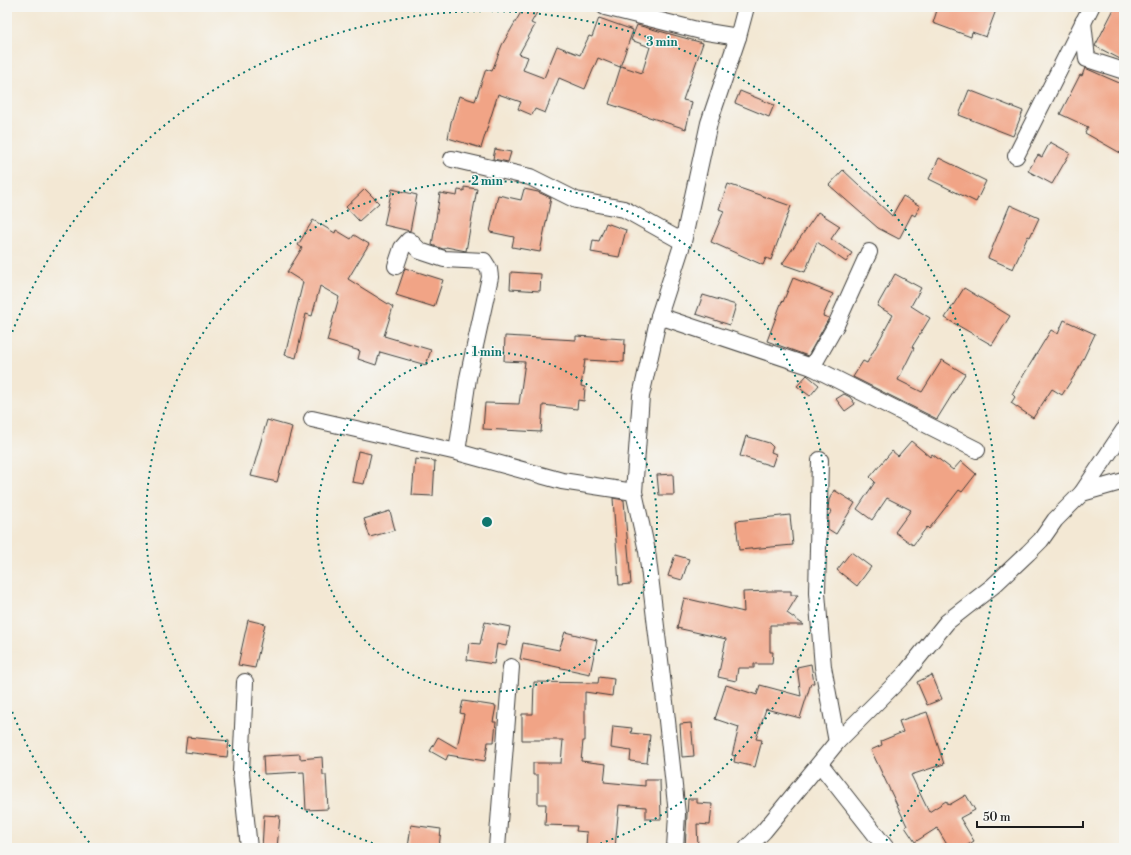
<svg xmlns="http://www.w3.org/2000/svg" width="1131" height="855" viewBox="0 0 1131 855" font-family="'Libre Bodoni',serif">
<style>
.building{fill:#f1a486}
.lines{fill:none;stroke-linecap:round;stroke-linejoin:round}
.minor-casing{stroke:#3c3b38;stroke-width:18}
.minor{stroke:#fff;stroke-width:16}
.ring{fill:none;stroke:#0f766e;stroke-width:2;stroke-dasharray:2 4}
.centre{fill:#0f766e;stroke:#f6f6f2;stroke-width:2}
.ring-label{font-size:12px;text-anchor:middle;font-weight:bold;fill:#0f766e;stroke:#f6f6f2;stroke-width:3;stroke-linejoin:round;paint-order:stroke}
</style>
<rect width="100%" height="100%" fill="#f6f6f2"/>
<filter id="ink" filterUnits="userSpaceOnUse"><feTurbulence type="fractalNoise" baseFrequency=".025" numOctaves="2"/><feDisplacementMap in="SourceGraphic" scale="8" xChannelSelector="R" yChannelSelector="G"/><feConvolveMatrix kernelMatrix="1 2 1 2 8 2 1 2 1" color-interpolation-filters="sRGB"/></filter>
<filter id="wash" filterUnits="userSpaceOnUse"><feTurbulence type="fractalNoise" baseFrequency=".012" numOctaves="4" result="noise"/><feDisplacementMap in="SourceGraphic" scale="16" xChannelSelector="R" yChannelSelector="G"/><feGaussianBlur stdDeviation="0.9" result="paint"/><feColorMatrix in="noise" values="0 0 0 0 0 0 0 0 0 0 0 0 0 0 0 0 0 1.4 0 .05"/><feComposite in="paint" operator="in"/></filter>
<g filter="url(#wash)">
<rect width="100%" height="100%" fill="#f3e8d4"/>
<g id="blocks">
<g class="building">
<polygon points="524,7 540,7 531,23 535,25 519,54 528,57 523,70 544,78 557,46 580,55 589,36 592,37 599,18 633,30 620,67 598,58 585,89 559,78 545,113 535,109 532,115 518,109 521,102 498,94 481,148 448,138 451,122 459,96 475,101 486,69 492,71 502,45"/>
<polygon points="938,7 986,7 996,10 986,37 972,32 971,37 933,23"/>
<polygon points="1115,7 1124,7 1124,61 1095,46"/>
<polygon points="637,25 703,43 683,100 692,102 686,129 609,104 621,66 642,73 650,47 631,40"/>
<polygon points="1085,68 1124,85 1124,155 1085,133 1088,127 1060,114 1080,75 1082,76"/>
<polygon points="969,90 1023,111 1013,136 959,115"/>
<polygon points="740,91 774,105 769,117 735,103"/>
<polygon points="1050,142 1070,153 1052,184 1028,171 1038,155 1042,157"/>
<polygon points="495,149 511,152 508,162 493,159"/>
<polygon points="939,158 986,181 976,202 929,179"/>
<polygon points="843,170 892,216 903,196 920,206 915,216 912,214 899,239 878,228 829,185"/>
<polygon points="728,184 791,206 771,260 766,258 763,265 711,242 724,211 719,209"/>
<polygon points="464,187 477,189 466,251 446,247 445,249 443,249 432,245 440,193 457,196 458,190 464,191"/>
<polygon points="365,189 379,203 359,221 346,207"/>
<polygon points="392,189 417,195 410,231 384,225"/>
<polygon points="524,189 538,192 551,198 540,252 512,247 514,237 490,232 498,195 521,200"/>
<polygon points="1010,205 1039,218 1030,237 1028,236 1013,269 988,258"/>
<polygon points="818,212 840,226 831,239 852,253 846,262 817,242 805,272 782,264"/>
<polygon points="313,220 335,233 336,230 351,239 354,235 369,244 348,279 393,307 384,336 431,350 426,365 380,352 376,365 358,359 360,351 327,341 339,297 320,286 312,316 306,314 296,358 285,355 303,282 287,272 302,248 298,245"/>
<polygon points="606,223 626,230 619,257 591,252 593,240 599,241"/>
<polygon points="405,268 443,280 434,307 396,295"/>
<polygon points="511,272 541,274 540,291 510,289"/>
<polygon points="895,274 921,288 911,306 930,318 912,347 914,348 898,380 922,392 942,360 965,374 937,419 853,377 863,361 867,363 893,315 877,306"/>
<polygon points="793,278 833,294 823,316 829,318 808,356 767,341 782,301 783,302"/>
<polygon points="964,288 1010,316 992,345 945,318"/>
<polygon points="703,295 736,305 730,325 696,314"/>
<polygon points="1064,320 1095,334 1078,370 1062,395 1052,389 1033,418 1011,403 1015,397 1012,394 1051,330 1058,334"/>
<polygon points="505,336 576,340 576,336 625,339 624,362 585,360 581,386 585,387 584,401 578,400 577,409 543,405 541,432 483,429 485,403 519,404 525,362 504,361"/>
<polygon points="807,375 819,385 810,396 797,386"/>
<polygon points="844,394 850,397 855,404 845,411 836,399"/>
<polygon points="267,420 292,427 277,482 251,476"/>
<polygon points="746,436 769,443 773,447 771,452 776,454 772,466 740,456"/>
<polygon points="911,441 930,457 932,454 953,470 961,461 976,474 962,492 959,490 929,529 927,527 913,545 895,532 911,510 887,498 872,520 857,509 875,482 870,477 892,451 898,456"/>
<polygon points="358,451 371,454 364,484 352,482"/>
<polygon points="415,459 435,461 433,496 412,495"/>
<polygon points="673,474 674,495 659,495 657,475"/>
<polygon points="834,490 855,503 836,534 828,529 828,516 832,511 828,509 829,500"/>
<polygon points="613,498 624,500 631,584 619,585"/>
<polygon points="390,511 395,530 370,537 364,519"/>
<polygon points="790,515 793,545 739,550 736,521"/>
<polygon points="851,552 871,567 857,586 837,570"/>
<polygon points="675,555 689,559 682,580 668,576"/>
<polygon points="770,591 791,591 791,595 798,595 787,613 804,625 770,625 770,652 773,652 772,664 754,664 754,668 738,668 736,681 718,677 726,639 677,628 684,598 744,612 743,592"/>
<polygon points="248,620 265,624 255,668 238,665"/>
<polygon points="485,622 510,627 506,646 497,644 494,664 467,660 469,643 480,644"/>
<polygon points="565,632 597,640 590,674 520,659 523,643 559,650"/>
<polygon points="811,664 814,683 811,683 800,718 766,709 756,739 762,740 755,767 734,762 735,756 732,755 739,727 715,719 726,685 757,695 760,685 801,696 797,667"/>
<polygon points="932,675 942,699 927,705 917,682"/>
<polygon points="599,677 614,679 612,696 585,692 585,741 583,741 581,761 606,764 604,782 645,786 645,780 660,780 661,819 646,819 646,807 619,805 615,848 586,848 587,832 576,831 577,826 545,825 546,804 538,804 538,775 533,775 533,763 561,763 563,740 522,740 522,714 533,714 534,682 598,683"/>
<polygon points="463,701 496,706 493,722 496,722 494,742 488,742 485,761 448,755 446,760 430,751 438,737 457,748 464,714 460,713"/>
<polygon points="927,712 944,764 911,775 929,812 946,801 949,805 966,795 975,810 960,818 974,841 963,848 949,848 937,828 915,842 905,827 907,826 871,750 882,745 881,741 903,732 899,721"/>
<polygon points="691,723 694,756 682,757 680,724"/>
<polygon points="613,726 632,728 631,733 650,735 647,763 630,761 631,751 611,748"/>
<polygon points="187,737 229,741 227,757 185,752"/>
<polygon points="300,754 300,759 322,757 323,775 326,775 328,809 306,810 304,772 264,774 263,756"/>
<polygon points="688,799 697,799 697,803 712,804 710,825 697,824 698,848 685,848"/>
<polygon points="264,815 280,816 277,848 262,848"/>
<polygon points="411,825 441,829 439,848 408,848"/>
</g>
</g>
</g>
<g filter="url(#ink)">
<use href="#blocks" fill-opacity="0" stroke="#3c3b38" stroke-width="1"/>
<g class="lines">
<g class="minor-casing">
<g id="minor">
<polyline points="605,7 701,31 738,37"/>
<polyline points="1083,22 1087,59 1124,71"/>
<polyline points="1016,156 1091,7"/>
<polyline points="452,159 530,177 576,200 624,209 683,242"/>
<polyline points="396,266 402,248 409,240 420,251 444,259 484,261 489,269 490,277 468,378 457,452"/>
<polyline points="659,316 812,367 977,450"/>
<polyline points="812,367 836,325 869,252"/>
<polyline points="312,419 457,452 562,481 634,492"/>
<polyline points="820,460 817,593 823,667 837,742"/>
<polyline points="1082,493 1124,430"/>
<polyline points="245,682 241,772 249,848"/>
<polyline points="820,764 886,848"/>
<polyline points="497,848 511,667"/>
<polyline points="675,848 677,814 665,702 647,551 634,492 641,396 659,316 683,242 709,123 738,37 746,7"/>
<polyline points="747,848 764,831 837,742 904,675 947,622 993,586 1028,553 1041,540 1055,520 1082,493 1124,481"/>
</g>
</g>
<use href="#minor" class="minor"/>
</g>
</g>
<g class="ring">
<circle cx="487" cy="522" r="170"/>
<path d="M384 847A341 341 0 1 1 590 847"/>
<path d="M93 847A511 511 0 0 1 8 701M8 343A511 511 0 1 1 881 847"/>
</g>
<circle cx="487" cy="522" r="6" class="centre"/>
<g class="ring-label">
<text x="662" y="46">3 min</text>
<text x="487" y="185">2 min</text>
<text x="487" y="356">1 min</text>
</g>
<rect width="1131" height="855" fill="none" stroke="#f6f6f2" stroke-width="24"/>
<path d="M977 821v6h106v-6" fill="none" stroke="#1c1c1c" stroke-width="2"/>
<text x="983" y="821" font-size="12" fill="#1c1c1c" stroke="#f6f6f2" stroke-width="3" paint-order="stroke">50 m</text>
</svg>
